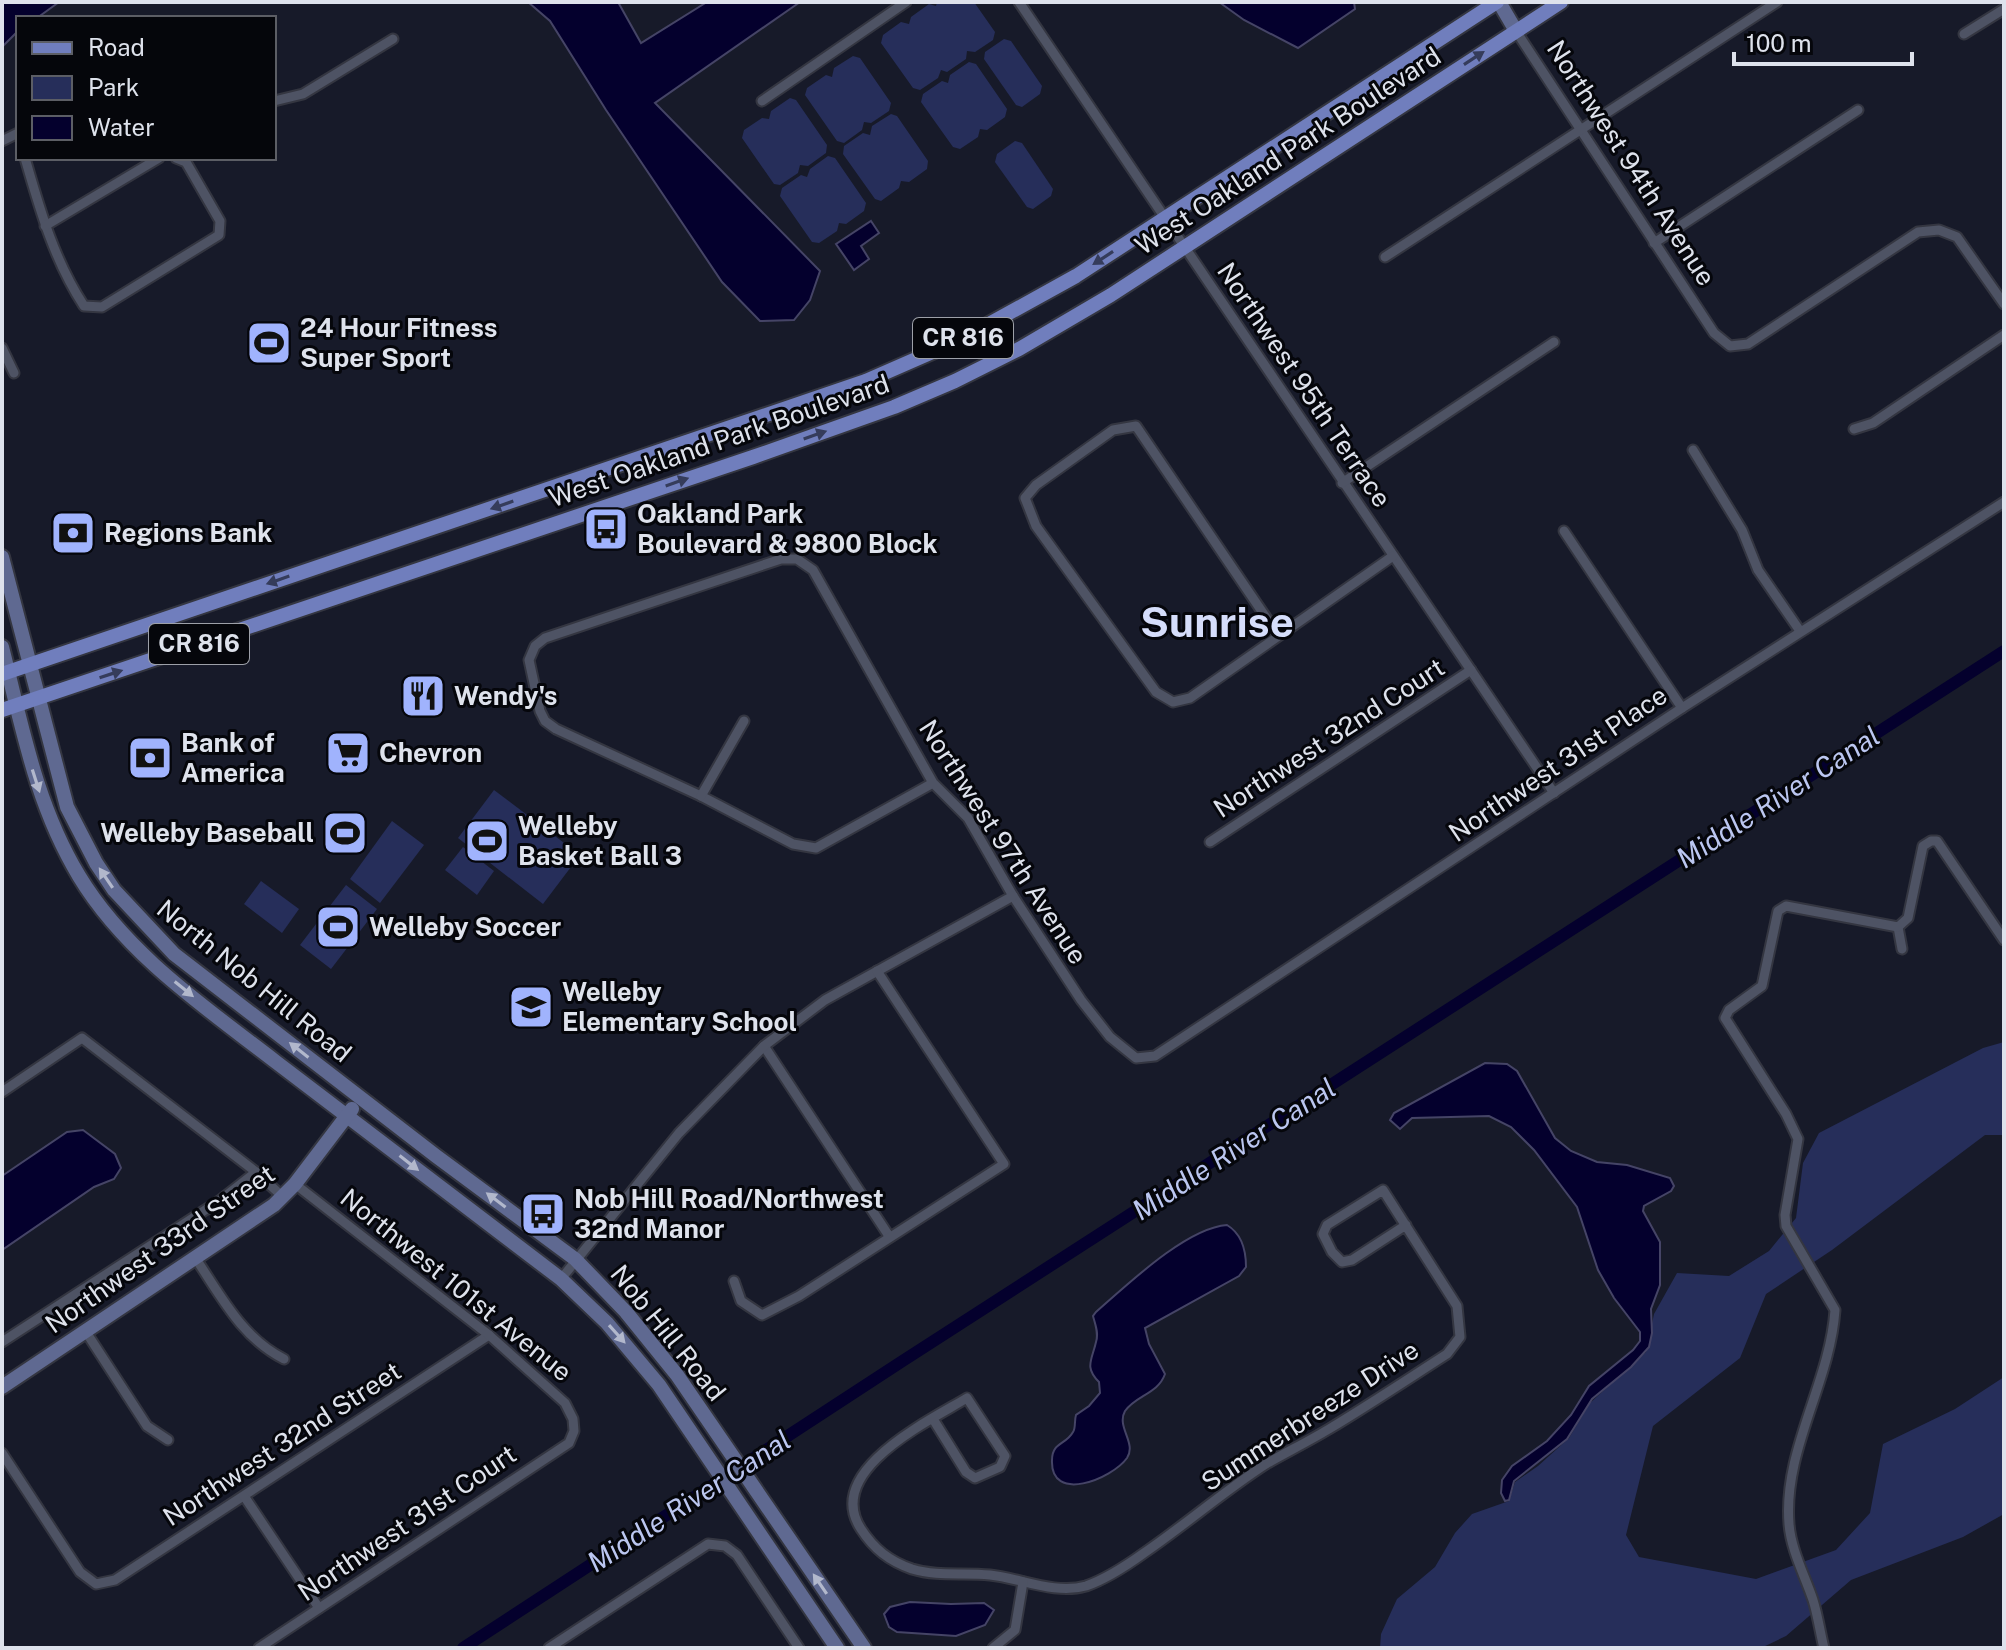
<svg xmlns="http://www.w3.org/2000/svg" width="2006" height="1650" viewBox="0 0 2006 1650" font-family="'Public Sans',sans-serif">
<style>
.green{fill:#262e5a}
.water{fill:#04002d;stroke:#454466;stroke-width:2}
.lines{fill:none;stroke-linecap:round;stroke-linejoin:round}
.canal{stroke:#04002d;stroke-width:12}
.street-casing{stroke:#343641;stroke-width:13}
.secondary-casing{stroke:#343641;stroke-width:18}
.primary-casing{stroke:#343641;stroke-width:18}
.street{stroke:#4e5364;stroke-width:9}
.secondary{stroke:#5f6991;stroke-width:14}
.primary{stroke:#707ebd;stroke-width:14}
.oneway{fill:#353c5b}
.oneway2{fill:#b2b8cc}
.labels{text-anchor:middle;stroke-width:6;stroke-linejoin:round;paint-order:stroke}
.shield{fill:#05060b;stroke:#9da0a8;stroke-width:2}
.shield-label{font-size:24px;font-weight:bold;fill:#dee2ec}
.street-label{font-size:26px;fill:#dee2ec;stroke:#05060b}
.poi-label{font-size:26px;font-weight:bold;fill:#dee2ec;stroke:#05060b;text-anchor:start}
.water-label{font-size:28px;font-style:italic;fill:#bbc6f0;stroke:#05060b}
.town-label{font-size:42px;font-weight:bold;fill:#d5ddfa;stroke:#05060b}
</style>
<rect width="100%" height="100%" fill="#171a29"/>
<g class="green">
<polygon points="937,2 974,2 995,32 993,40 975,52 967,51 966,59 947,72 941,70 938,78 920,90 913,88 881,43 883,35 901,22 909,24 911,17 929,4 936,6"/>
<polygon points="1004,39 1011,41 1042,86 1040,94 1022,107 1016,105 984,59 985,52"/>
<polygon points="853,56 860,58 891,103 889,111 871,123 864,122 862,130 844,143 837,141 805,95 807,88 826,75 832,77 834,68"/>
<polygon points="969,62 976,64 1007,109 1005,117 987,130 980,129 978,137 960,149 953,147 921,102 923,94 942,81 948,83 950,75"/>
<polygon points="790,98 796,100 827,145 826,153 808,166 800,165 798,173 780,185 774,184 742,138 744,130 762,118 769,119 771,111"/>
<polygon points="891,114 897,116 928,161 927,169 909,182 901,181 899,188 881,201 875,199 843,154 844,146 863,133 870,135 872,126"/>
<polygon points="1015,141 1022,143 1053,189 1051,196 1033,209 1027,207 995,162 997,154"/>
<polygon points="828,156 835,158 866,203 864,211 846,224 839,223 837,231 819,243 812,242 780,196 782,188 801,175 807,177 810,169"/>
<polygon points="494,790 580,855 543,904 458,838"/>
<polygon points="342,817 362,831 345,850 328,834"/>
<polygon points="392,821 424,845 380,903 350,879"/>
<polygon points="463,847 494,871 477,895 445,870"/>
<polygon points="261,881 299,909 282,933 244,904"/>
<polygon points="346,885 377,909 331,969 300,945"/>
<polygon points="2004,1042 2004,1135 1985,1135 1832,1250 1766,1294 1740,1358 1653,1426 1626,1535 1639,1557 1756,1579 1836,1550 1870,1513 1883,1444 1955,1409 2004,1377 2004,1514 1963,1537 1851,1580 1786,1636 1761,1648 1380,1648 1381,1634 1397,1599 1435,1567 1455,1533 1472,1514 1509,1501 1515,1482 1538,1466 1569,1438 1590,1403 1646,1352 1654,1314 1677,1273 1729,1276 1769,1251 1796,1218 1803,1163 1819,1133 1983,1048"/>
</g>
<g class="water">
<polygon points="2,2 59,2 37,18 18,18 18,31 2,47"/>
<polygon points="528,2 618,2 641,43 707,2 800,2 655,103 820,271 810,300 794,320 760,321 722,282 606,110 550,21"/>
<polygon points="1219,2 1354,2 1355,9 1298,48 1244,20"/>
<polygon points="871,221 879,233 861,246 869,259 854,270 836,244"/>
<polygon points="1485,1063 1507,1064 1517,1071 1555,1138 1571,1151 1597,1162 1627,1165 1670,1178 1674,1186 1671,1191 1644,1206 1643,1211 1660,1242 1660,1285 1651,1309 1652,1333 1649,1347 1631,1367 1592,1399 1567,1439 1514,1481 1509,1500 1505,1501 1501,1493 1502,1480 1512,1466 1547,1441 1571,1415 1589,1386 1633,1350 1640,1341 1640,1332 1614,1298 1598,1270 1577,1207 1534,1150 1511,1127 1489,1116 1412,1118 1400,1129 1390,1120 1394,1113"/>
<polygon points="83,1130 115,1154 121,1168 114,1179 94,1187 2,1250 2,1176 67,1132"/>
<path d="M1227,1225C1242,1234 1246,1250 1246,1267L1239,1276L1145,1328L1149,1344L1165,1374C1158,1394 1136,1395 1125,1411C1116,1427 1137,1443 1127,1458C1112,1479 1050,1504 1052,1460C1052,1442 1066,1445 1073,1432C1076,1428 1074,1421 1076,1415L1089,1406L1100,1393L1099,1382C1084,1367 1092,1360 1096,1342C1099,1333 1095,1324 1093,1316L1096,1312C1127,1285 1186,1228 1227,1225Z"/>
<polygon points="910,1602 951,1604 984,1603 994,1610 985,1625 956,1636 897,1632 889,1627 884,1614 890,1607"/>
</g>
<g class="lines">
<polyline class="canal" points="463,1648 901,1362 2004,651"/>
<g class="street-casing">
<g id="street">
<polyline points="1019,2 1554,793"/>
<polyline points="1516,31 1714,333 1730,346 1748,344 1918,232 1939,230 1957,237 2004,304"/>
<polyline points="1964,34 2004,9"/>
<polyline points="274,101 303,94 393,39"/>
<polyline points="762,101 906,2"/>
<polyline points="2,141 18,133"/>
<path d="M25,158C40,210 54,260 84,306L102,307L219,235L220,221L186,162L176,158"/>
<polyline points="45,226 159,158"/>
<polyline points="1654,243 1858,110"/>
<polyline points="1385,257 1777,2"/>
<polyline points="2,348 14,373"/>
<polyline points="1854,429 1873,423 2004,335"/>
<polyline points="1693,450 1742,530 1758,570 1800,631"/>
<polyline points="1342,483 1554,342"/>
<polyline points="1564,531 1682,708"/>
<polyline points="1278,635 1136,426 1113,430 1036,485 1025,498 1036,526 1156,692 1173,702 1190,698 1393,556"/>
<polyline points="933,783 816,848 793,844 701,796 556,729 545,721 540,711 529,660 535,646 545,638 781,559 797,559 813,570 933,783 968,818 1013,896 1081,1000 1110,1037 1136,1058 1155,1056 1682,708 2004,502"/>
<polyline points="701,796 744,721"/>
<polyline points="1210,842 1471,670"/>
<polyline points="1898,927 1902,949"/>
<polyline points="764,1046 889,1236"/>
<polyline points="2,1092 82,1038 256,1172 283,1197"/>
<path d="M196,1259C221,1296 242,1338 284,1359"/>
<polyline points="561,1279 679,1133 764,1046 825,1000 1013,896"/>
<polyline points="734,1281 741,1301 762,1315 799,1296 1004,1164 877,971"/>
<polyline points="86,1332 147,1426 168,1440"/>
<polyline points="2,1342 219,1201 256,1172"/>
<path d="M933,1419L966,1472L975,1478L1000,1467L1005,1456L967,1398C929,1421 823,1471 861,1529C874,1549 889,1561 912,1569C938,1577 964,1572 990,1575C1020,1578 1055,1595 1086,1586C1106,1579 1126,1566 1144,1553C1185,1525 1224,1491 1266,1464C1287,1452 1309,1441 1329,1429C1369,1405 1408,1379 1447,1354L1460,1337L1457,1306L1383,1190L1327,1225L1323,1234L1332,1252L1342,1262L1352,1260L1406,1225"/>
<polyline points="2,1453 80,1572 96,1584 115,1580 489,1335"/>
<polyline points="244,1496 319,1608"/>
<polyline points="259,1648 569,1443 574,1431 573,1419 565,1403 489,1335 295,1184"/>
<polyline points="549,1648 708,1544 725,1546 737,1555 799,1648"/>
<polyline points="993,1648 1015,1630 1023,1582"/>
<path d="M1824,1648C1820,1632 1818,1616 1813,1600C1805,1576 1791,1550 1789,1524C1783,1450 1830,1383 1835,1310L1786,1226L1785,1215L1798,1139L1786,1114L1725,1018L1729,1010L1762,986L1778,911L1786,906L1898,927L1908,918L1923,846L1931,841H1937L2004,940"/>
</g>
</g>
<g class="secondary-casing">
<g id="secondary">
<polyline points="1499,2 1516,31"/>
<polyline points="2,557 67,807 96,863 114,890 174,954 436,1156 575,1259 626,1312 677,1375 864,1648"/>
<path d="M2,647C22,726 36,805 79,876C126,954 205,1007 276,1062C371,1135 466,1207 561,1279L607,1323L659,1385L837,1648"/>
<polyline points="2,1387 274,1205 295,1184 352,1109"/>
</g>
</g>
<g class="primary-casing">
<g id="primary">
<polyline points="2,674 866,381 962,339 1076,276 1497,2"/>
<polyline points="2,710 753,457 894,407 955,381 1019,349 1111,295 1561,2"/>
</g>
</g>
<use href="#street" class="street"/>
<use href="#secondary" class="secondary"/>
<use href="#primary" class="primary"/>
</g>
<defs><path id="oneway-solid" d="M-6-.8H1V-3.2L6.5 0L1 3.2V.8H-6Z" transform="scale(2)"/></defs>
<g class="oneway">
<use href="#oneway-solid" transform="translate(1474 58) rotate(-33)"/>
<use href="#oneway-solid" transform="translate(1103 258) rotate(147)"/>
<use href="#oneway-solid" transform="translate(815 435) rotate(-19)"/>
<use href="#oneway-solid" transform="translate(677 482) rotate(-19)"/>
<use href="#oneway-solid" transform="translate(502 505) rotate(161)"/>
<use href="#oneway-solid" transform="translate(278 580) rotate(161)"/>
<use href="#oneway-solid" transform="translate(111 674) rotate(-18)"/>
</g>
<g class="oneway2">
<use href="#oneway-solid" transform="translate(36 781) rotate(72)"/>
<use href="#oneway-solid" transform="translate(106 878) rotate(-124)"/>
<use href="#oneway-solid" transform="translate(184 989) rotate(39)"/>
<use href="#oneway-solid" transform="translate(299 1050) rotate(-142)"/>
<use href="#oneway-solid" transform="translate(409 1163) rotate(38)"/>
<use href="#oneway-solid" transform="translate(496 1200) rotate(-143)"/>
<use href="#oneway-solid" transform="translate(617 1334) rotate(48)"/>
<use href="#oneway-solid" transform="translate(820 1584) rotate(-124)"/>
</g>
<defs>
<g id="stadium-square" transform="scale(2.3)"><rect x="-9" y="-9" width="18" height="18" rx="4" fill="#a0b3fd" stroke="#05060b"/><path d="M0-5a6.5 5 0 1 0 0 10a6.5 5 0 1 0 0-10ZM-3.5-1.8h7v3.6h-7Z" fill="#111"/></g>
<g id="bus-square" transform="scale(2.3)"><rect x="-9" y="-9" width="18" height="18" rx="4" fill="#a0b3fd" stroke="#05060b"/><path d="M-5-6H5V4H4V6H2V4H-2V6H-4V4H-5ZM-3.5-4V0h7V-4ZM-3.5 1.2v1.5H-2V1.2ZM2 1.2v1.5H3.5V1.2Z" fill="#111"/></g>
<g id="bank-square" transform="scale(2.3)"><rect x="-9" y="-9" width="18" height="18" rx="4" fill="#a0b3fd" stroke="#05060b"/><path d="M-6-4H6V4H-6ZM0-2.3a2.3 2.3 0 1 0 0 4.6a2.3 2.3 0 1 0 0-4.6Z" fill="#111"/></g>
<g id="restaurant-square" transform="scale(2.3)"><rect x="-9" y="-9" width="18" height="18" rx="4" fill="#a0b3fd" stroke="#05060b"/><path d="M-5-6h1v4h1v-4h1v4h1v-4h1v5L-1.5 .5V6h-2V.5L-5-1ZM5-6V6H3V1.5H1.5Q1.5-4 5-6Z" fill="#111"/></g>
<g id="supermarket-square" transform="scale(2.3)"><rect x="-9" y="-9" width="18" height="18" rx="4" fill="#a0b3fd" stroke="#05060b"/><path d="M-6-5.5h2.5l.6 2H6L4.5 2H-2.5L-4.4-4H-6ZM-1.5 3.2a1.3 1.3 0 1 0 .1 0ZM3 3.2a1.3 1.3 0 1 0 .1 0Z" fill="#111"/></g>
<g id="school-square" transform="scale(2.3)"><rect x="-9" y="-9" width="18" height="18" rx="4" fill="#a0b3fd" stroke="#05060b"/><path d="M0-5L7-2L0 1L-7-2ZM-4 1L0 2.5L4 1V4Q0 6-4 4Z" fill="#111"/></g>
</defs>
<g fill-rule="evenodd">
<use href="#stadium-square" x="269" y="343"/>
<use href="#bus-square" x="606" y="529"/>
<use href="#bank-square" x="73" y="533"/>
<use href="#restaurant-square" x="423" y="696"/>
<use href="#supermarket-square" x="348" y="753"/>
<use href="#bank-square" x="150" y="758"/>
<use href="#stadium-square" x="345" y="833"/>
<use href="#stadium-square" x="487" y="841"/>
<use href="#stadium-square" x="338" y="927"/>
<use href="#school-square" x="531" y="1007"/>
<use href="#bus-square" x="543" y="1214"/>
</g>
<g class="labels">
<g class="shield">
<rect x="913" y="318" width="100" height="40" rx="6"/>
<rect x="149" y="624" width="100" height="40" rx="6"/>
</g>
<g class="shield-label">
<text x="963" y="346">CR 816</text>
<text x="199" y="652">CR 816</text>
</g>
<g class="street-label">
<text transform="translate(1288 151) rotate(-33)" y="9">West Oakland Park Boulevard</text>
<text transform="translate(1631 163) rotate(57)" y="9">Northwest 94th Avenue</text>
<text transform="translate(1304 385) rotate(56)" y="9">Northwest 95th Terrace</text>
<text transform="translate(719 441) rotate(-19)" y="9">West Oakland Park Boulevard</text>
<text transform="translate(1329 738) rotate(-33)" y="9">Northwest 32nd Court</text>
<text transform="translate(1558 764) rotate(-34)" y="9">Northwest 31st Place</text>
<text transform="translate(1003 842) rotate(57)" y="9">Northwest 97th Avenue</text>
<text transform="translate(254 981) rotate(39)" y="9">North Nob Hill Road</text>
<text transform="translate(160 1249) rotate(-35)" y="9">Northwest 33rd Street</text>
<text transform="translate(456 1285) rotate(39)" y="9">Northwest 101st Avenue</text>
<text transform="translate(668 1333) rotate(51)" y="9">Nob Hill Road</text>
<text transform="translate(1310 1416) rotate(-33)" y="9">Summerbreeze Drive</text>
<text transform="translate(282 1444) rotate(-33)" y="9">Northwest 32nd Street</text>
<text transform="translate(407 1523) rotate(-34)" y="9">Northwest 31st Court</text>
</g>
<g class="poi-label">
<text x="300" y="337">24 Hour Fitness<tspan x="300" dy="30">Super Sport</tspan></text>
<text x="637" y="523">Oakland Park<tspan x="637" dy="30">Boulevard &amp; 9800 Block</tspan></text>
<text x="104" y="542">Regions Bank</text>
<text x="454" y="705">Wendy's</text>
<text x="181" y="752">Bank of<tspan x="181" dy="30">America</tspan></text>
<text x="379" y="762">Chevron</text>
<text x="518" y="835">Welleby<tspan x="518" dy="30">Basket Ball 3</tspan></text>
<text x="314" y="842" text-anchor="end">Welleby Baseball</text>
<text x="369" y="936">Welleby Soccer</text>
<text x="562" y="1001">Welleby<tspan x="562" dy="30">Elementary School</tspan></text>
<text x="574" y="1208">Nob Hill Road/Northwest<tspan x="574" dy="30">32nd Manor</tspan></text>
</g>
<g class="water-label">
<text transform="translate(1778 797) rotate(-33)" y="10">Middle River Canal</text>
<text transform="translate(1234 1149) rotate(-33)" y="10">Middle River Canal</text>
<text transform="translate(689 1501) rotate(-33)" y="10">Middle River Canal</text>
</g>
<g class="town-label">
<text x="1217" y="637">Sunrise</text>
</g>
</g>
<rect width="2006" height="1650" fill="none" stroke="#dee2ec" stroke-width="8"/>
<rect x="16" y="16" width="260" height="144" fill="#05060b" stroke="#5c5e65" stroke-width="2"/>
<rect x="32" y="42" width="40" height="12" fill="#707ebd" stroke="#5c5e65" stroke-width="2"/>
<text x="88" y="56" font-size="24" fill="#dee2ec">Road</text>
<rect x="32" y="76" width="40" height="24" fill="#262e5a" stroke="#5c5e65" stroke-width="2"/>
<text x="88" y="96" font-size="24" fill="#dee2ec">Park</text>
<rect x="32" y="116" width="40" height="24" fill="#04002d" stroke="#5c5e65" stroke-width="2"/>
<text x="88" y="136" font-size="24" fill="#dee2ec">Water</text>
<path d="M1734 52v12h178v-12" fill="none" stroke="#dee2ec" stroke-width="4"/>
<text x="1746" y="52" font-size="24" fill="#dee2ec" stroke="#05060b" stroke-width="6" paint-order="stroke">100 m</text>
</svg>
